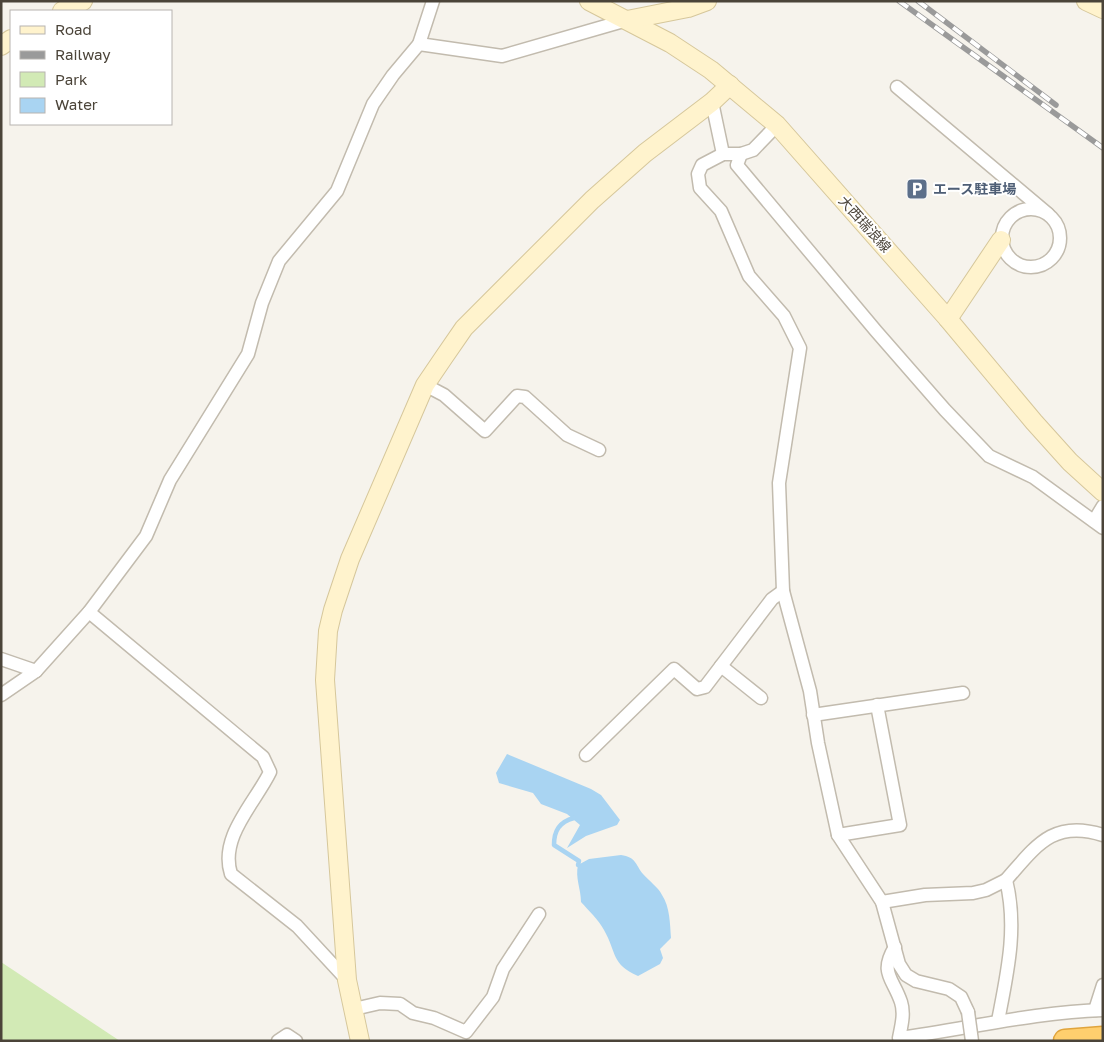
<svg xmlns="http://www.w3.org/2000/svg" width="1104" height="1042" viewBox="0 0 1104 1042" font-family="'Golos Text','Noto Sans JP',sans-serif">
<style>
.green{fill:#d2eab5}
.water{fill:#a9d4f2}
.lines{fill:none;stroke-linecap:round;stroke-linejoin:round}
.stream{stroke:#a9d4f2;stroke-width:4.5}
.street-casing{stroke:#c2bbae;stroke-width:15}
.secondary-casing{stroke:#d6c79b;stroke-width:20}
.highway-casing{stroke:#e0a43c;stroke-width:25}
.street{stroke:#fff;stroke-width:12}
.secondary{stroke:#fff3cd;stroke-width:18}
.highway{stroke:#ffcf6e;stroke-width:22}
.rail-casing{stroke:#9a9a9a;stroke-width:5.5}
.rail{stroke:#fff;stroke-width:4;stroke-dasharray:11;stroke-linecap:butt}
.street-bridge-casing{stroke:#c2bbae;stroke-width:15;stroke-linecap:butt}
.street-bridge{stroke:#fff;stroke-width:12}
.labels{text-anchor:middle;stroke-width:4;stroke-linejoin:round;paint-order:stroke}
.service-label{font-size:14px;font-weight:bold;fill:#4e5e75;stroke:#fff;text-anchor:start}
.street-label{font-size:14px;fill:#4b4439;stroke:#fff}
</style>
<rect width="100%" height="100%" fill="#f6f3ec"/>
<polygon class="green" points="1,962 120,1041 1,1041"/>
<g class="water">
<polygon points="507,754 591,789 601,795 620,820 617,825 586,836 567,848 580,825 567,814 541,804 533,793 499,783 496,773"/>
<path d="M621,855C636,857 635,864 643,874C649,881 658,887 662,895C670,907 670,924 671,938L660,949L663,958L660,964L638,976C611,964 617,953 604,930C598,919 589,911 581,902C581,889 575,878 578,865L589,859Z"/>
</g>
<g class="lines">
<path class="stream" d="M574,818C559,822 554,831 554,845L579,861L578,865"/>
<g class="street-casing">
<g id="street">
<polyline points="419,44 502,56 627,20"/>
<polyline points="897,87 1048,214"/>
<polyline points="712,102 723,154"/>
<polyline points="741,154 753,150 777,125"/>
<circle cx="1031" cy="238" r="29"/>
<polyline points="425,385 444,395 485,431 517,396 525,397 567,435 599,450"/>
<polyline points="1094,521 1103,506"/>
<path d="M89,612L263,757L270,772C255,803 219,837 231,874L297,926L347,980"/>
<polyline points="1,659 36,671"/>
<polyline points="721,666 761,698"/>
<polyline points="1,695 36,671 89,612 146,536 170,480 248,354 262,303 279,261 337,191 373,104 393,75 419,44 433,1"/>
<polyline points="813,715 963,693"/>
<polyline points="586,755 674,669 697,689 705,687 772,599 783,591"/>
<polyline points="838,835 900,825 877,705"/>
<path d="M1006,880C1036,846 1053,819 1103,835"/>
<path d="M882,902L925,895L973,893L986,890L1006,880C1018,928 1007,974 998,1021"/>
<path d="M895,947C879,973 893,978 901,1002C905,1014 901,1027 899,1038C967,1029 1034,1012 1103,1010"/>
<polyline points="354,1009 380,1003 400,1004 413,1013 434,1018 466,1032 493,997 503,969 539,914"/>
<polyline points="1095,1010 1103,985"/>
<polyline points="968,1012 961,997 949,989 916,981 906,975 899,964 882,902 838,835 818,743 810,691 783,591 779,483 800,348 784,316 749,276 721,211 700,188 698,174 702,165 723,154 741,154 737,165 876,331 945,410 989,456 1033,477 1103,528"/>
<polyline points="278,1041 287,1035 296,1041"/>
</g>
</g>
<g class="secondary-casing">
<g id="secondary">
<polyline points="589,1 670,43 711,70 777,125 948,319 1034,422 1070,462 1103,492"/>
<polyline points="1086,1 1103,9"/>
<polyline points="62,11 83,1"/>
<polyline points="627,20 688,8 707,1"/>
<polyline points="1,46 11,39"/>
<polyline points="948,319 1001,240"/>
<polyline points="360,1041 347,980 325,680 328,631 333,610 350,559 425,385 444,357 464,328 592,200 645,153 712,102 730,85"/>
</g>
</g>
<g class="highway-casing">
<polyline id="highway" points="1065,1041 1103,1038"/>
</g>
<use href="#street" class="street"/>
<use href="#secondary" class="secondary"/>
<use href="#highway" class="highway"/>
<g class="rail-casing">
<g id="rail">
<polyline points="899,1 1103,148"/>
<polyline points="918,1 1056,105"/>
</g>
</g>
<use href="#rail" class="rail"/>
<g class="street-bridge-casing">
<polyline id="street-bridge" points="968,1012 972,1041"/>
</g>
<use href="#street-bridge" class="street-bridge"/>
</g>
<defs>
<g id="parking-square" transform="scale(1.125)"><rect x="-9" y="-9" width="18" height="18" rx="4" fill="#5c6f8a" stroke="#fff"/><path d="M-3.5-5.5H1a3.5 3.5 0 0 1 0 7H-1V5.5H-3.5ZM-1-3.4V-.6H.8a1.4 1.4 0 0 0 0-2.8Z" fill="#fff"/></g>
</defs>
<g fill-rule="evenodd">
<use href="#parking-square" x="917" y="189"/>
</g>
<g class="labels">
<g class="service-label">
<text x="933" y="194">エース駐車場</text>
</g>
<g class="street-label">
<text transform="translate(865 224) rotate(48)" y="5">大西瑞浪線</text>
</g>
</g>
<rect width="1104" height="1042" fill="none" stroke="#4b4439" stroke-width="5"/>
<rect x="10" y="10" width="162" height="115" fill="#ffffff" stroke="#b7b4b0"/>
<rect x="20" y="26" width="25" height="8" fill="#fff3cd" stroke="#b7b4b0"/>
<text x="55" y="35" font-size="15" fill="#4b4439">Road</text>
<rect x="20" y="51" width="25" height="8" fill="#9a9a9a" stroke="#b7b4b0"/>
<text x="55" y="60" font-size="15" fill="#4b4439">Railway</text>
<rect x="20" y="72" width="25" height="15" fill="#d2eab5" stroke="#b7b4b0"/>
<text x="55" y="85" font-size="15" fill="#4b4439">Park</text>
<rect x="20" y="98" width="25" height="15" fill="#a9d4f2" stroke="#b7b4b0"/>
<text x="55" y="110" font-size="15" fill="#4b4439">Water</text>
</svg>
